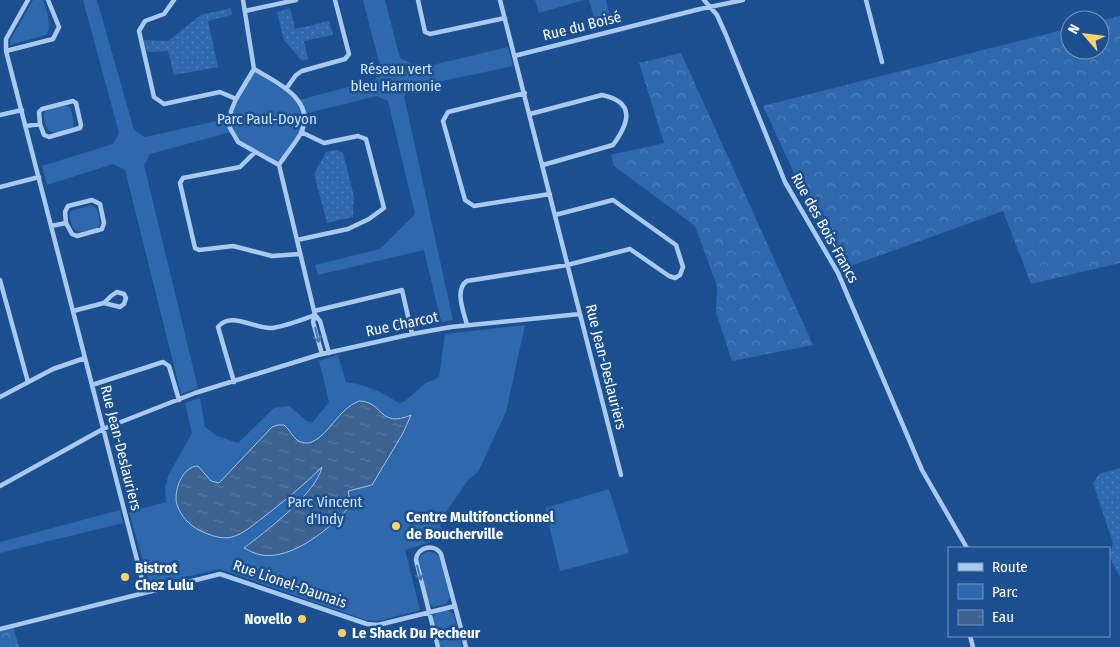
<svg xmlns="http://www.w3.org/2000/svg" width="1120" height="647" font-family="'Fira Sans Condensed',sans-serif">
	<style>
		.grass { fill: url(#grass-dots) }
		.forest { fill: url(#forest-crowns) }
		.park { fill: #2e69ad }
		.water { fill: url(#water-ripples); stroke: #9cc4f0 }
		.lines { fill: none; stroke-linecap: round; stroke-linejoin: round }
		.minor { stroke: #a9c9ee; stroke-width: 4.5 }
		.oneway { stroke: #4674ac }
		.poi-dot { fill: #ffd166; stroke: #1b4f8f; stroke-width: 2 }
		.labels { text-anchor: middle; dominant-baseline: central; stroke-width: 5; stroke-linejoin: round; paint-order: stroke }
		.street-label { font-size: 15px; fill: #fff; stroke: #1b4f8f }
		.park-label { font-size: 15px; fill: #cfe3fa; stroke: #1b4f8f }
		.poi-label { font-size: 15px; font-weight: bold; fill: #fff; stroke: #1b4f8f; text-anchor: start }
	</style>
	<defs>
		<pattern id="grass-dots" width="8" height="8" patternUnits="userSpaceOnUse" patternTransform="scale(1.25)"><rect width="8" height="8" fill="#2e69ad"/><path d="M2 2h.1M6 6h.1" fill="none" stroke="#4d80b9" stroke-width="1.8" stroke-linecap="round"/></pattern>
		<pattern id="forest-crowns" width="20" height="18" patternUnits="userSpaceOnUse" patternTransform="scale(1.25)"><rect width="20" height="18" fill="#2e69ad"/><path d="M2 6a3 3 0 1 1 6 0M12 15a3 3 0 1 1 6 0" fill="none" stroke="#4d80b9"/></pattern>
		<pattern id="water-ripples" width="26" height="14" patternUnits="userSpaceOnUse" patternTransform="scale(1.25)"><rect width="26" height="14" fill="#3c6290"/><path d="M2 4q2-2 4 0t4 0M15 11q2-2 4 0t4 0" fill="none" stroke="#597aa1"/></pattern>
	</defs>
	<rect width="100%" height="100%" fill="#1b4f8f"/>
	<path class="grass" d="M231,8L232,15L208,21L218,67L174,75L168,51L147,52L143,40L168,41L201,15Z
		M290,8L295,29L329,21L333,35L304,41L308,59L302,61L284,40L277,12Z
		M337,150L343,153L354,197L353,217L327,223L314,174L326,152Z
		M1120,468V577L1109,556L1113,543L1093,483L1099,474Z"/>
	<path class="forest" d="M1120,16V263L1031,284L1003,211L845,268L801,188L763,106L1070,28V50H1100V21Z
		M681,53L813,345L732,361L716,312L717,286L695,226L614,166L611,155L664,143L639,63Z
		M13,626L19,647H0V629Z"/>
	<path class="park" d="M33,0H43C46,10 53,25 46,35L10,45V40Z
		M83,0H97L134,130L145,137L230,118L232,111L254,69L299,100L375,80L381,70L363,0H385L400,58L420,68L508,47L513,66L409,88L404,96L453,320L441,322L424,250L318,275L315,265L380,249L415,214L388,101L377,96L304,114L301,132L279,165L238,142L231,132L150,154L144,165L198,388L181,394L125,170L113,164L47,185L42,166L113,144L119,133Z
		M535,0H584L539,13Z
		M589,0H606L611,21L596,25Z
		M65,105L70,108C72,115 76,122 72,128C61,131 49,138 45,123C44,118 43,116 45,111Z
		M91,205L96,208C98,214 102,222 98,228C87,230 74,237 71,223C69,218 69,216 71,211Z
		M525,325L506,412L478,472L468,480L440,521L443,538L405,550L420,610L378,621L366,620L220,569L150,585L129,512L166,502L165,486L169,474L192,433L185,403L200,398L205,427L217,436L238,443L274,408L289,406L307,421L313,422L329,402L319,361L338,355L346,382C367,385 380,391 399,403L405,401L426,383L439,377L445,334Z
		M609,489L629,553L560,571L545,508Z
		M120,510L123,523L0,553V542Z
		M426,552H433L439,556L450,597L446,604L433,607L428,602L418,563L420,556Z
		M447,610L451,612L454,615L462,647H440L433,618L436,613Z"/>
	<path class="water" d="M359,401C383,401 379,429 411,415L403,433L372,485L348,491L351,505C332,527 293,560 262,555C255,554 250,551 244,548C266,531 316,494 322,467C303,486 283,502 261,519C253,525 243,534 232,537C222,540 209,535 199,530C189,525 181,516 177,505C173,492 182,466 198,466L211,481L219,483L272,427L278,425H284C289,429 292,436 297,440C302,443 307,444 312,442C330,434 338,409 359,401Z"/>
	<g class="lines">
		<path class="minor" d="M28,0L6,39V51L145,591
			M174,0L164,14L145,21L139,31L154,97L164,104L220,92L236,99
			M243,0L254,69L236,99L231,111L230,128L238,142L279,165L315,315L320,321L329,353
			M418,0L425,32L430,34L505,18
			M500,0L621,475
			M704,0L717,15L726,35L785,182L838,273L922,470L967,548
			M866,0L882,62
			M245,11L296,0
			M6,51L53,39L59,27L48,0
			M514,56L700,9L743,0
			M254,69C276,82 317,100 301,133C295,144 286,154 279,165
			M286,89L296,75L302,71L345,59L349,54L335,0
			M525,93L448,112L443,121L465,200L474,206L550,194
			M530,114L602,95C635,102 630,122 613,145L543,165
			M0,115L22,110
			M26,126L40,124L44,135L49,137L80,128L81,125L76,103L73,101L42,109L39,112L40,124
			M255,152L240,167L183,178L180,183L195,248L199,250L233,246L272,256L300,254
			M0,187L39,177
			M51,226L66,223L65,212L68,206L92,200L100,204L104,223L102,229L77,236L72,234L66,223
			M297,240L348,229L369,219L384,208L366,139L358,136L324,143L301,132
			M0,280L28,382
			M73,311L104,303L120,307L124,304L126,298L124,294L117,292L111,296L104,303
			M314,311L402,290L412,334
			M315,315L313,322L322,354
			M467,325C464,313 454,289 467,281L567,265L630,249L669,276L675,278L680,275L683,267L676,245L613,200L555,215
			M234,382L218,327C230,311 253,328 270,328C280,328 304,319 315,315
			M92,385L163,362L169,366L179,400
			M0,397L53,369L85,358
			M0,486L103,429L195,393L318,355L412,334L451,327L580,314
			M0,629L220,574L367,624L378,625L455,606
			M970,636L973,647
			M438,647L416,560C417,547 434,543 441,554L466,647"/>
	</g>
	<defs><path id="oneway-shaft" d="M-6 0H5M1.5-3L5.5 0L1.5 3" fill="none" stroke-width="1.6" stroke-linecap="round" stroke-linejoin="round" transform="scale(1.25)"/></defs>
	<g class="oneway">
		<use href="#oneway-shaft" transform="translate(317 335) rotate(76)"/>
		<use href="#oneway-shaft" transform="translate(419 573) rotate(75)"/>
	</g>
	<g class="poi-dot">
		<circle cx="396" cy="526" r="5"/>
		<circle cx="125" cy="577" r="5"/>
		<circle cx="302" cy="619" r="5"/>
		<circle cx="342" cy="633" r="5"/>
	</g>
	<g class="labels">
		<g class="street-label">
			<text transform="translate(582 26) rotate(-14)">Rue du Boisé</text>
			<text transform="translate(825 228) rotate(61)">Rue des Bois-Francs</text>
			<text transform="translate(402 324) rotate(-12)">Rue Charcot</text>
			<text transform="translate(606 367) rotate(76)">Rue Jean-Deslauriers</text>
			<text transform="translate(121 448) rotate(76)">Rue Jean-Deslauriers</text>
			<text transform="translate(290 584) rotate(19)">Rue Lionel-Daunais</text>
		</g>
		<g class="park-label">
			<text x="396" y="69">Réseau vert<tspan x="396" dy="17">bleu Harmonie</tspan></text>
			<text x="267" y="119">Parc Paul-Doyon</text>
			<text x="325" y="502">Parc Vincent<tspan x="325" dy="17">d'Indy</tspan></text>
		</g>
		<g class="poi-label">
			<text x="406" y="517">Centre Multifonctionnel<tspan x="406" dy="17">de Boucherville</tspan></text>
			<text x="135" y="568">Bistrot<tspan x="135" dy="17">Chez Lulu</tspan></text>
			<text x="292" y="619" text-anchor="end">Novello</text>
			<text x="352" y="633">Le Shack Du Pecheur</text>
		</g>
	</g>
	<rect x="948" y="547" width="162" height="90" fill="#1b4f8f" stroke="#7695bc"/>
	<rect x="958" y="563" width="25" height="8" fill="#a9c9ee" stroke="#7695bc"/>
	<text x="992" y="572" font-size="15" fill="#ffffff">Route</text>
	<rect x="958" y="584" width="25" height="15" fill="#2e69ad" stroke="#7695bc"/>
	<text x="992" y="597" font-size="15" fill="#ffffff">Parc</text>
	<rect x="958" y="610" width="25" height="15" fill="url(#water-ripples)" stroke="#7695bc"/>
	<text x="992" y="622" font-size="15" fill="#ffffff">Eau</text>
	<g transform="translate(1085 35) rotate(298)"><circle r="24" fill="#1b4f8f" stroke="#7695bc"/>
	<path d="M0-4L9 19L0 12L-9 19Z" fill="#ffd166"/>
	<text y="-8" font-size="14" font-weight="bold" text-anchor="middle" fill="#ffffff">N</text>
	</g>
</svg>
